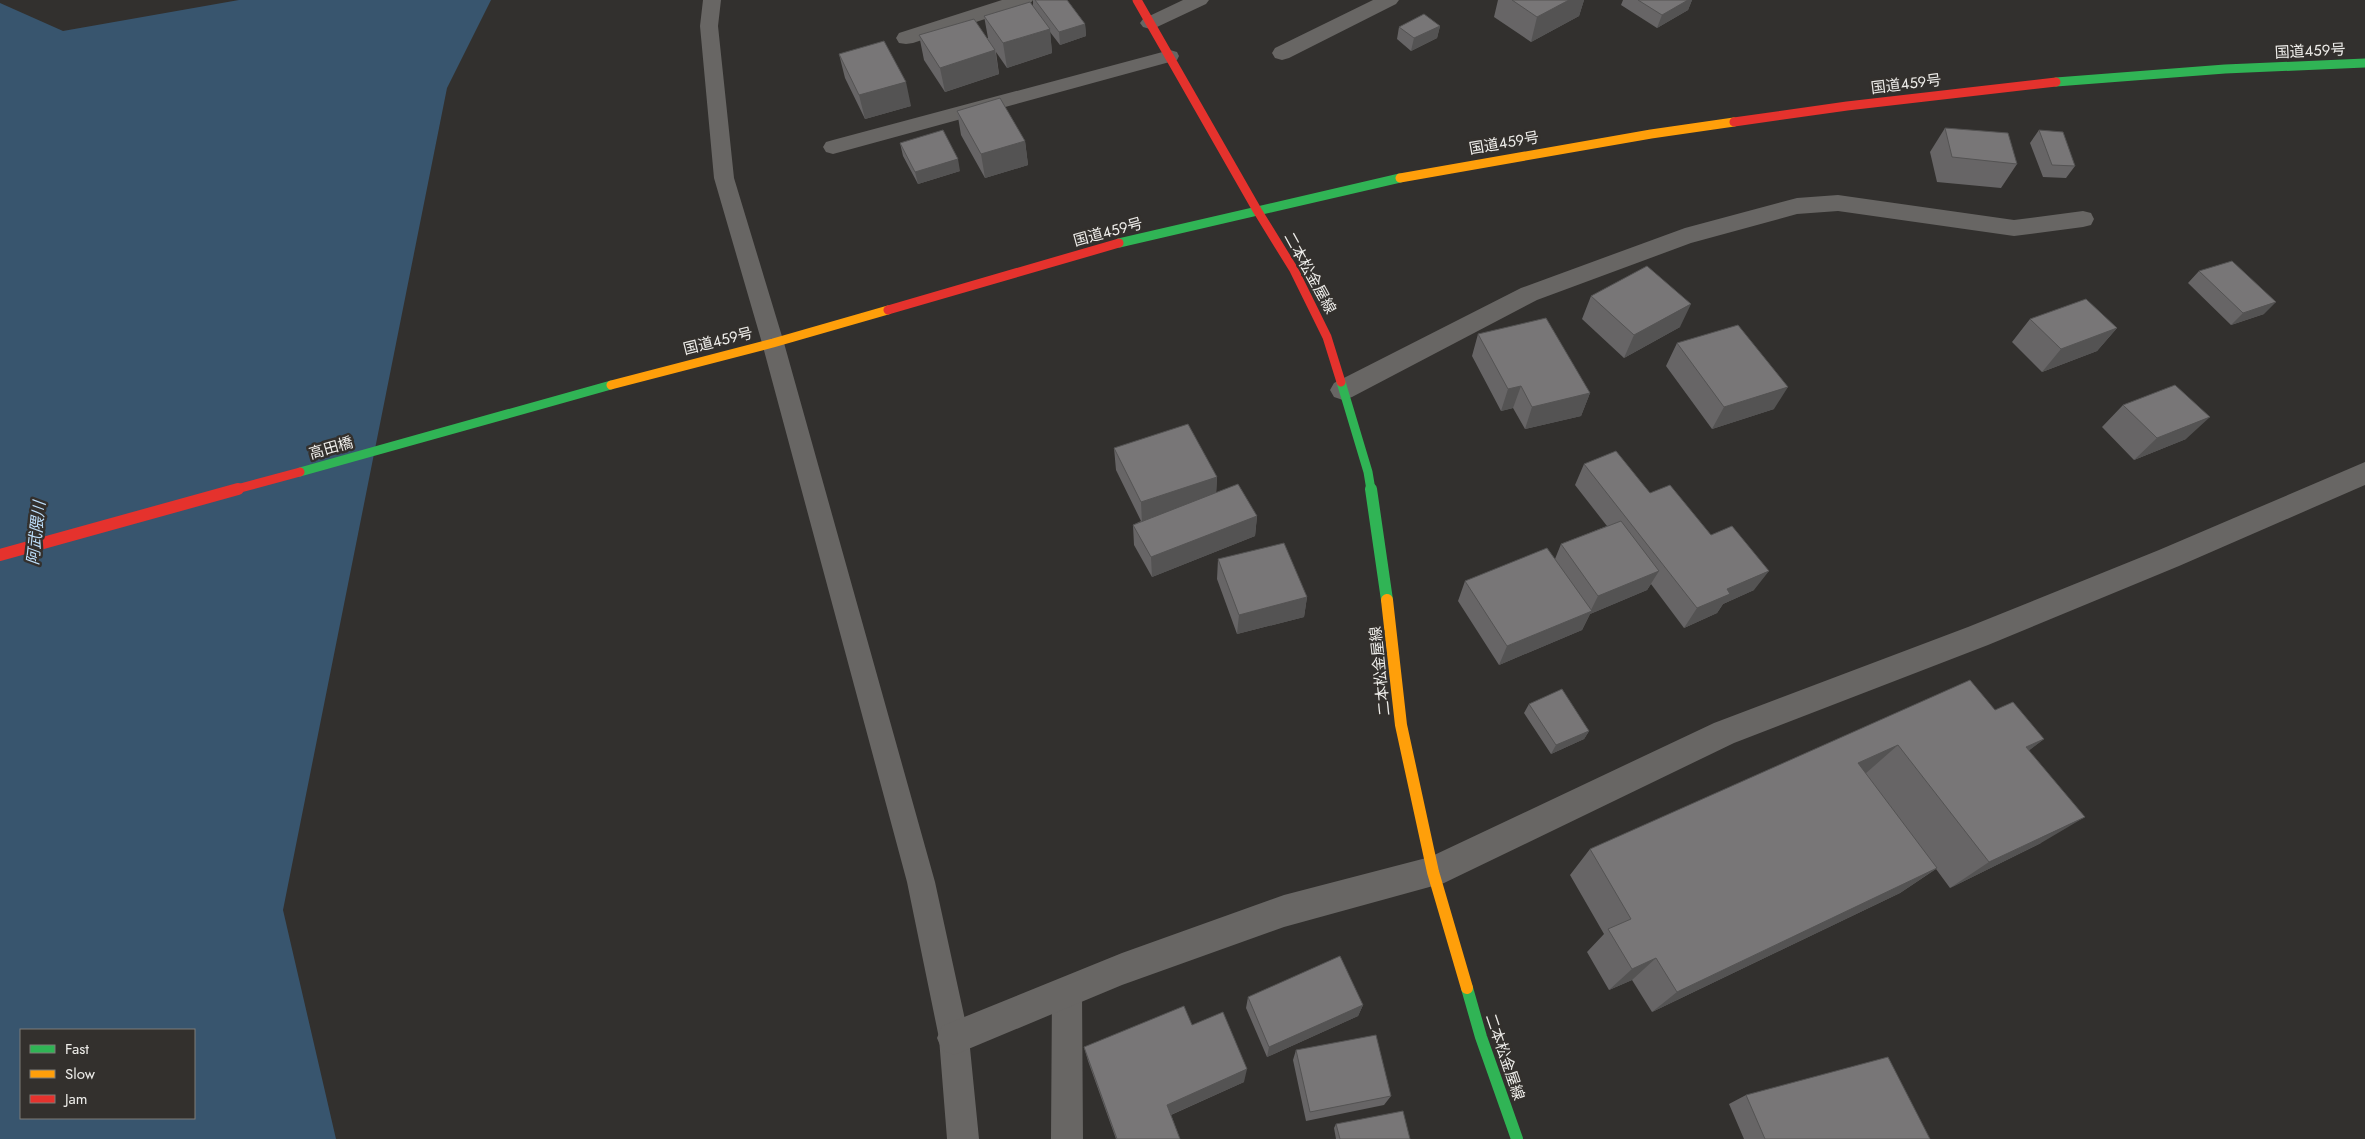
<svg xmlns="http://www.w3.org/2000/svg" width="2365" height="1139" font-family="Jost,'Noto Sans JP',sans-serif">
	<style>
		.water { fill: #38556e; fill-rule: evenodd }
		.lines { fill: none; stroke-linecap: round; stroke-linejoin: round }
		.lane { fill: #686664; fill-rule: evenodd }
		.street { fill: #686664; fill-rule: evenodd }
		.fast-far1 { stroke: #30b455; stroke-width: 9 }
		.fast { stroke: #30b455; stroke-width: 12 }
		.slow-far1 { stroke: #ff9f0a; stroke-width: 9 }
		.slow { stroke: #ff9f0a; stroke-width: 12 }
		.jam-far1 { stroke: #e5322d; stroke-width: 9 }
		.jam { stroke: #e5322d; stroke-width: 12 }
		.wall { fill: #676566 }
		.shaded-wall { fill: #545353 }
		.building { fill: #787677; stroke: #545353 }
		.labels { text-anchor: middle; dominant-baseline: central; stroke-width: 5; stroke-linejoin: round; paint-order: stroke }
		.street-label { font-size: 15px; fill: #eeedea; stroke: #33302d }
		.water-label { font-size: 16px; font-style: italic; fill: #bddefa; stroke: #33302d }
	</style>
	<rect width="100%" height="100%" fill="#32302e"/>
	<path class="water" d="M239,0H491L447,88L283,910L336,1139H0V3L63,31ZM21,1030H194V1118H21Z"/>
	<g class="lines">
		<path class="lane" d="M703,0H721L718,26L734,178L784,343L935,882L969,1038L979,1139H947L939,1038L907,882L762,343L714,178L700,26Z
			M1170,50L1177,52L1179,56L1177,60L833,154L826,152L823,147L826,142L833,140Z
			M1067,977L1078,981L1082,992L1083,1139H1051L1052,992L1056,981Z"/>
		<path class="street" d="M1002,0H1033L1030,4L913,43L906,44L899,43L896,38L899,33Z
			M1183,0H1209L1206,4L1157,27L1150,29L1143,27L1140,23L1143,19Z
			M1373,0H1399L1396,4L1289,58L1282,60L1275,58L1272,53L1275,48Z
			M1838,195L2014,220L2083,211L2091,213L2094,219L2091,225L2083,227L2014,236L1838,211L1797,214L1691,243L1537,300L1352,397L1343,400L1334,397L1330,390L1334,383L1521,288L1685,228L1797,198Z
			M2365,462V485L2179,566L1988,645L1734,743L1444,883L1284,927L1122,985L954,1055L942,1050L937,1038L942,1026L1122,953L1284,895L1430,857L1714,723L1968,627L2159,550Z"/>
		<path class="fast-far1" d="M2056,82L2225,69L2365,63
			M1119,243L1400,178
			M1341,382L1368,472L1371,490
			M300,472L611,385"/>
		<path class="fast" d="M1371,489L1387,600
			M1467,988L1481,1037L1517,1139"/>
		<path class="slow-far1" d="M1400,178L1651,134L1734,122
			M611,385L773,343L888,310"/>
		<path class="slow" d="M1387,600L1401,725L1433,872L1467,988"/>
		<path class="jam-far1" d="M1137,0L1257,210
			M1734,122L1847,106L2056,82
			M1257,210L1294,270L1327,337L1341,382
			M888,310L1119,243
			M233,490L300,472"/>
		<path class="jam" d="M0,555L238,489"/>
	</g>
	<path class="wall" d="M1033,0H1067L1085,24L1086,36L1060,45L1050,32L1052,53L1007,68L996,52L999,74L945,92L924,60L919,35L988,38L984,16L1033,6Z
		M1498,0H1584L1579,16L1531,42L1494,17Z
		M1623,0H1692L1688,10L1657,28L1621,5Z
		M1440,26L1437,38L1411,51L1397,39L1399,27Z
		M839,54L911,106L865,119L845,78Z
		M957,111L1025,141L1028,165L985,178L961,135Z
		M1945,128L2017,164L2001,188L1937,182L1930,152Z
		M2039,130L2075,166L2066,178L2043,177L2030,143Z
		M900,143L960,171L918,184L903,156Z
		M2199,271L2264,314L2231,325L2188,283Z
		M1591,296L1680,327L1624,358L1582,319Z
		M2030,319L2117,328L2097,351L2042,372L2012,342Z
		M1478,334L1590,393L1581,416L1525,429L1513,408L1501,411L1472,356Z
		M1677,343L1774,409L1712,429L1666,366Z
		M2123,405L2186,439L2134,460L2102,427Z
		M1114,448L1217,477L1216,493L1257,516L1255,536L1152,577L1134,545L1133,525L1141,521L1116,470Z
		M1584,464L1650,493L1754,590L1723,604L1717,613L1684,628L1651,584L1647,590L1590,614L1582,630L1499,665L1458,601L1465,581L1555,559L1561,544L1607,526L1575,485Z
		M1218,559L1307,597L1304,617L1237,634L1217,579Z
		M1529,704L1589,731L1584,739L1551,754L1524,713Z
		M1995,710L2044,739L2029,750L2041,843L1950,888L1936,869L1900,893L1652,1012L1632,980L1609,990L1587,952L1604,934L1570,875L1590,849Z
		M1248,997L1363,1005L1358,1016L1267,1057L1246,1008Z
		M1192,1025L1244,1082L1171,1115L1180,1139H1116L1088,1061L1084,1047Z
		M1296,1050L1391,1096L1384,1105L1306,1121L1293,1060Z
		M1746,1095L1930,1139H1744L1729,1104Z
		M1336,1124L1410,1139H1336L1334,1128Z"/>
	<path class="shaded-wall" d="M1569,0H1584L1579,16L1531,42L1537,17Z
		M1688,0H1692L1688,10L1657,28L1662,15Z
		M1085,24L1086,36L1060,45L1059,32Z
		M1440,26L1437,38L1411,51L1414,38Z
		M1050,29L1052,53L1007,68L1003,43Z
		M995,50L999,74L945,92L940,68Z
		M906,82L911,106L865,119L859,95Z
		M1025,141L1028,165L985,178L981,154Z
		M958,159L960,171L918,184L915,172Z
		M2276,302L2264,314L2231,325L2243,313Z
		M1691,304L1680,327L1624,358L1634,335Z
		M2117,328L2097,351L2042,372L2061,349Z
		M1521,386L1513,408L1501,411L1508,389Z
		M1788,387L1774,409L1712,429L1724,407Z
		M1590,393L1581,416L1525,429L1532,407Z
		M2210,417L2186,439L2134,460L2157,438Z
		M1217,477L1216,498L1142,523L1141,502Z
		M1257,516L1255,536L1152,577L1151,557Z
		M1659,571L1647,590L1590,614L1582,630L1499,665L1507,646L1590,612L1598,596Z
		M1769,571L1754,590L1723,604L1717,613L1684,628L1697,608L1727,589Z
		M1307,597L1304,617L1237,634L1239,615Z
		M1589,731L1584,739L1551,754L1556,745Z
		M2044,739L2005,769L2026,747Z
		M1898,745L1865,774L1858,763Z
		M2085,817L2041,843L1950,888L1989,862Z
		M1937,868L1900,893L1652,1012L1677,992Z
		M1656,958L1632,980L1609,990L1632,969Z
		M1363,1005L1358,1016L1267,1057L1269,1047Z
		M1247,1069L1244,1082L1168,1116L1167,1105Z"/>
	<path class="building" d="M1035,0H1067L1085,24L1059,32Z
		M1512,0H1569L1537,17Z
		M1638,0H1688L1662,15Z
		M1030,2L1050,29L1003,43L984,16Z
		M1424,14L1440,26L1414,38L1399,27Z
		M974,19L995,50L940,68L919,35Z
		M884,41L906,82L859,95L839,54Z
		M1000,98L1025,141L981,154L957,111Z
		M1945,128L2008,133L2017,164L1952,157Z
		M943,130L958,159L915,172L900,143Z
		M2039,130L2063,132L2075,166L2052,165Z
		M2232,261L2276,302L2243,313L2199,271Z
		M1647,266L1691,304L1634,335L1591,296Z
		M2086,299L2117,328L2061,349L2030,319Z
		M1546,318L1590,393L1532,407L1521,386L1508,389L1478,334Z
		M1738,325L1788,387L1724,407L1677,343Z
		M2175,385L2210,417L2157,438L2123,405Z
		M1188,424L1217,477L1141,502L1114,448Z
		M1616,451L1650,493L1670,485L1711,535L1732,526L1769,571L1727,589L1730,594L1697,608L1584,464Z
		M1238,484L1257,516L1151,557L1133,525Z
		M1621,521L1659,571L1598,596L1561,544Z
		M1284,543L1307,597L1239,615L1218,559Z
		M1547,548L1592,611L1507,646L1465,581Z
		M1970,680L1995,710L2013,702L2044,739L2026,747L2085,817L1989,862L1898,745L1858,763L1937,868L1677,992L1656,958L1632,969L1608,929L1631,919L1590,849Z
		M1562,689L1589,731L1556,745L1529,704Z
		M1340,956L1363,1005L1269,1047L1248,997Z
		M1184,1006L1192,1025L1223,1012L1247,1069L1167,1105L1180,1139H1117L1084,1047Z
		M1376,1035L1391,1096L1310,1112L1296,1050Z
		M1888,1057L1930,1139H1765L1746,1095Z
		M1403,1111L1410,1139H1340L1336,1124Z"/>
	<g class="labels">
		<g class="street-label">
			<text transform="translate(2310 51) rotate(-3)">国道459号</text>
			<text transform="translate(1906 84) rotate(-7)">国道459号</text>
			<text transform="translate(1504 143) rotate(-10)">国道459号</text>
			<text transform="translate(1108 232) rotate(-15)">国道459号</text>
			<text transform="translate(1310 273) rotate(61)">二本松金屋線</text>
			<text transform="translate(718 341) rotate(-14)">国道459号</text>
			<text transform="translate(331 448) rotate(-16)">高田橋</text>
			<text transform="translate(1380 671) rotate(-96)">二本松金屋線</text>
			<text transform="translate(1505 1057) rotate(71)">二本松金屋線</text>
		</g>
		<g class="water-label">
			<text transform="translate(36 533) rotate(-84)">阿武隈川</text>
		</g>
	</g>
	<rect x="20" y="1029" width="175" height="90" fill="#33302d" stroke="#7e7c79"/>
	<rect x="30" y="1045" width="25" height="8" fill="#30b455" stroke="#7e7c79"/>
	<text x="65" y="1054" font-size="15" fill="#eeedea">Fast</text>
	<rect x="30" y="1070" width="25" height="8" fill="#ff9f0a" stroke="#7e7c79"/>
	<text x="65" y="1079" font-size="15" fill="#eeedea">Slow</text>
	<rect x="30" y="1095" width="25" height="8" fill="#e5322d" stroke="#7e7c79"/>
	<text x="65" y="1104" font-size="15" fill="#eeedea">Jam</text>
</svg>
